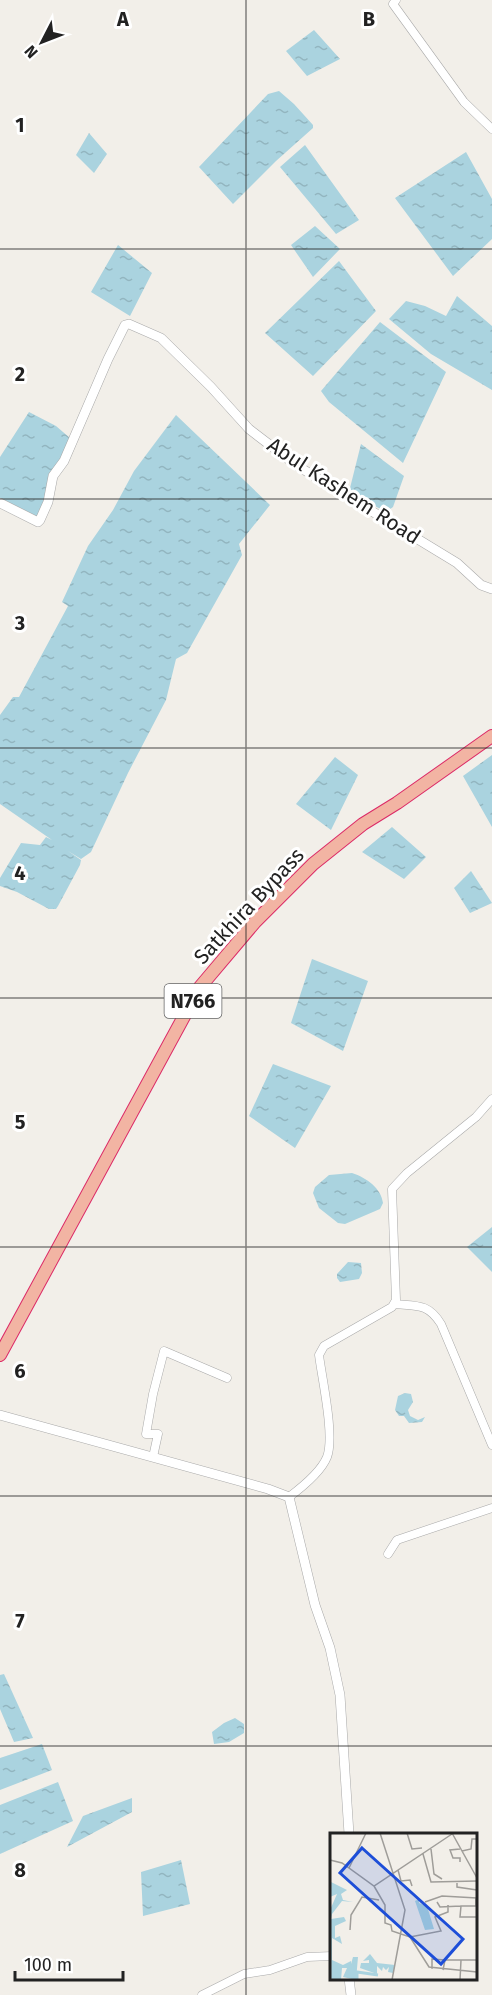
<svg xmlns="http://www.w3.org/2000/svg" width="492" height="1995" font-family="'Fira Sans',sans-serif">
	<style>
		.water { fill: url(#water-ripples) }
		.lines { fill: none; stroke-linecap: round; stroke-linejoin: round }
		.minor-casing { stroke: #a9a9a9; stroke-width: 9 }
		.tertiary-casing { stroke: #a9a9a9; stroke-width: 10 }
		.trunk-casing { stroke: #dc2a67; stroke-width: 14 }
		.minor { stroke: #fff; stroke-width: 8 }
		.tertiary { stroke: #fff; stroke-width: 9 }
		.trunk { stroke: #f2b4a3; stroke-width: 12 }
		.grid { fill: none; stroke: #222; stroke-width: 1.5; stroke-opacity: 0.55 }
		.labels { text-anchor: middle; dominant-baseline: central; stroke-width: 6; stroke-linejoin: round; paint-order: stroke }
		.shield { fill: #fff; stroke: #646464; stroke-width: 1.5 }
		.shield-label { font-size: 20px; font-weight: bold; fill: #222 }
		.street-label { font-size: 21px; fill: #222; stroke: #fff }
		.inset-river { fill: none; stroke: #aad3df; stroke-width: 3 }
		.inset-road { fill: none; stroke: #9f9d99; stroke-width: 1.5 }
		.view { fill: #1d4ed8; fill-opacity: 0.15; stroke: #1d4ed8; stroke-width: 3 }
		.inset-edge { fill: none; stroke: #222; stroke-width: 3 }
		.grid-label { font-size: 20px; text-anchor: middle; font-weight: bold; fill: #222; stroke: #fff; stroke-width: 6; stroke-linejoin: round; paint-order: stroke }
	</style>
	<defs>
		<pattern id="water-ripples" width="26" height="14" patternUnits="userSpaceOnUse" patternTransform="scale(1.5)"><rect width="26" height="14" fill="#aad3df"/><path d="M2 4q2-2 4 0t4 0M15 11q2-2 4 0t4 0" fill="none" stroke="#92b5bf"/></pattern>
	</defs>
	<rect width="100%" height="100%" fill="#f2efe9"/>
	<path class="water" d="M314,30L340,59L307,76L286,51Z
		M279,91L294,104L313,125V128L276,161L233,204L199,167L268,94Z
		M89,133L107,154L94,173L76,155Z
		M305,145L359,220L336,234L280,167Z
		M466,152L492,199V239L453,276L395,198Z
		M315,226L340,249L313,277L291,245Z
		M118,245L152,273L130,316L91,292Z
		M339,261L376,311L313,376L265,333Z
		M457,296L492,326V390L431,354L389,319L406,301L425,306L446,316Z
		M380,322L446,372L403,463L329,402L321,391Z
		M29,412L56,426L70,438L37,517L0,498V457Z
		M176,415L270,505L239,544L242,555L187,653L176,659L166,700L128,773L91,852L81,859L68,851L81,860L80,865L58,906L56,909H49L17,892L0,886V878L21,843L40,845L46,837L52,840L0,804V715L13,697H19L68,606L62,602L88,546L113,510L134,471Z
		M361,444L404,476L393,507L386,512L349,492Z
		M492,755V827L463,776Z
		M335,757L358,775L331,830L296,804Z
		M392,827L426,857L404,879L362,852Z
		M471,871L492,903L470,913L454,888Z
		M312,959L368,981L343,1051L291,1023Z
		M273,1064L331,1086L295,1148L249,1116Z
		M352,1173C367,1178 381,1188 383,1203L380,1209L345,1224L338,1223L319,1208L313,1193L315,1187L329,1175Z
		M492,1227V1272L467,1247Z
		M348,1262L361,1263L362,1273L359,1279L340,1282L337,1278V1274Z
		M405,1393L411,1394L413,1402L408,1410L410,1416L418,1420L425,1417L422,1422L409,1423L404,1416H399L395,1410L398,1396Z
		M4,1674L33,1738L14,1742L0,1709V1675Z
		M235,1718L244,1724V1733L229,1742L214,1744L212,1732L224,1723Z
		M42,1744L52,1770L0,1790V1758Z
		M58,1782L73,1821L0,1854V1805Z
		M132,1798V1812L67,1847L83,1816Z
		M181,1860L190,1904L143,1916L141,1872Z"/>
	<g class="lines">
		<g class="minor-casing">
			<path id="minor" d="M396,0L393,4L464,102L492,129
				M394,1304C417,1306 428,1303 441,1324L492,1445
				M153,1457L158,1434H146L153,1394L164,1351L227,1378
				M289,1497C301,1488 321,1472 327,1457C335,1436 322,1379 319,1355L324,1346L392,1307L396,1300L392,1189L407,1173L476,1117L492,1099
				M388,1554L397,1540L492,1508
				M202,1995L244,1974L270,1970L307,1957L332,1956"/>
		</g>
		<g class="tertiary-casing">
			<path id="tertiary" d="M0,503L38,522L40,520L48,502L53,476L64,461L108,359L125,325L129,324L161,338L211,387L249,429L296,465L457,563L481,585L492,589
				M0,1415L268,1489L289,1497L315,1605L330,1648L340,1695L349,1834
				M349,1978L351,1995"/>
		</g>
		<g class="trunk-casing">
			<path id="trunk" d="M0,1355L200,987L255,922L313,864L363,824L397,803L492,736"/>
		</g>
		<use href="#minor" class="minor"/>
		<use href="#tertiary" class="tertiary"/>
		<use href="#trunk" class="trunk"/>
	</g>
	<path class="grid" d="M246,0V1995M0,249H492M0,499H492M0,748H492M0,998H492M0,1247H492M0,1496H492M0,1746H492"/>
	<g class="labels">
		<rect class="shield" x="164.5" y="984" width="57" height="34" rx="4.5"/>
		<g class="shield-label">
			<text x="193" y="1001">N766</text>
		</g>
		<g class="street-label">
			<text transform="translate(344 491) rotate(33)">Abul Kashem Road</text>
			<text transform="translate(249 906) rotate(-47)">Satkhira Bypass</text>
		</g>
	</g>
	<g transform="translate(330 1833)">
		<rect width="147" height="147" fill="#f2efe9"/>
		<path d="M1,49L17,57L11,61L13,67L23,69L12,68L2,81L1,86L14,84L16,88L5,93V105L10,103L12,111L2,105V127L13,132L21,128V131L23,124H28L26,147L13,144L17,135H12L11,147H2L0,142V77L7,61L0,64ZM89,66V70L97,73L104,96L95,97L85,68ZM40,121L47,130L65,132L63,140L58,139L59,134L56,137L53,134L52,138L47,133V141L30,135L31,130H39V127L33,128Z" fill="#aad3df"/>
		<path class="inset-river" d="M27,147V139L48,142"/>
		<path class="inset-road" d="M50,0L75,77L62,147M77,0L82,16L92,15M122,0L147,45M101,16L104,41L112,46M132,18L141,16L142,6H147M93,21L101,49L147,48M0,27L12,30L44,53L122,1M130,29V25H123L120,17L130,16M19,35L36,0M68,37L71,48L80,47L82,53M127,50V54L147,57M44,53L55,72V90L61,92L62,98L80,104M146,65V73H131L130,84H146M95,69L112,63L147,65M107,69L110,74L131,73M20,97L21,82L32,64L49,67M80,104L99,134L147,139M80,104L111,98L105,84L118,79V72M102,136V126L115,127M113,137L115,127H147M130,147L131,127"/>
		<path class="view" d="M32,15L133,106L111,131L10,40Z"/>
		<rect width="147" height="147" class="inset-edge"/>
	</g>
	<g class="grid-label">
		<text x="123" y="26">A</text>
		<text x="369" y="26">B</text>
		<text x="20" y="132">1</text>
		<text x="20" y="381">2</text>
		<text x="20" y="630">3</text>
		<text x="20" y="880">4</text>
		<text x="20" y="1129">5</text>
		<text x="20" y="1378">6</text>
		<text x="20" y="1628">7</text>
		<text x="20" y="1877">8</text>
	</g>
	<g transform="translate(42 42) rotate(228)" stroke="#ffffff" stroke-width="4.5" paint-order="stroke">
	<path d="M0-4.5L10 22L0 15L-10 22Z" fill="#222222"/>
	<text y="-9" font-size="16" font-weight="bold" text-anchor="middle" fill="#222222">N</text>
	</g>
	<path d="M15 1971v9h108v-9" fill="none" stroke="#222222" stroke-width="3"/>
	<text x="24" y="1971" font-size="18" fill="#222222" stroke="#ffffff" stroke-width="4.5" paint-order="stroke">100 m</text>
</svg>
